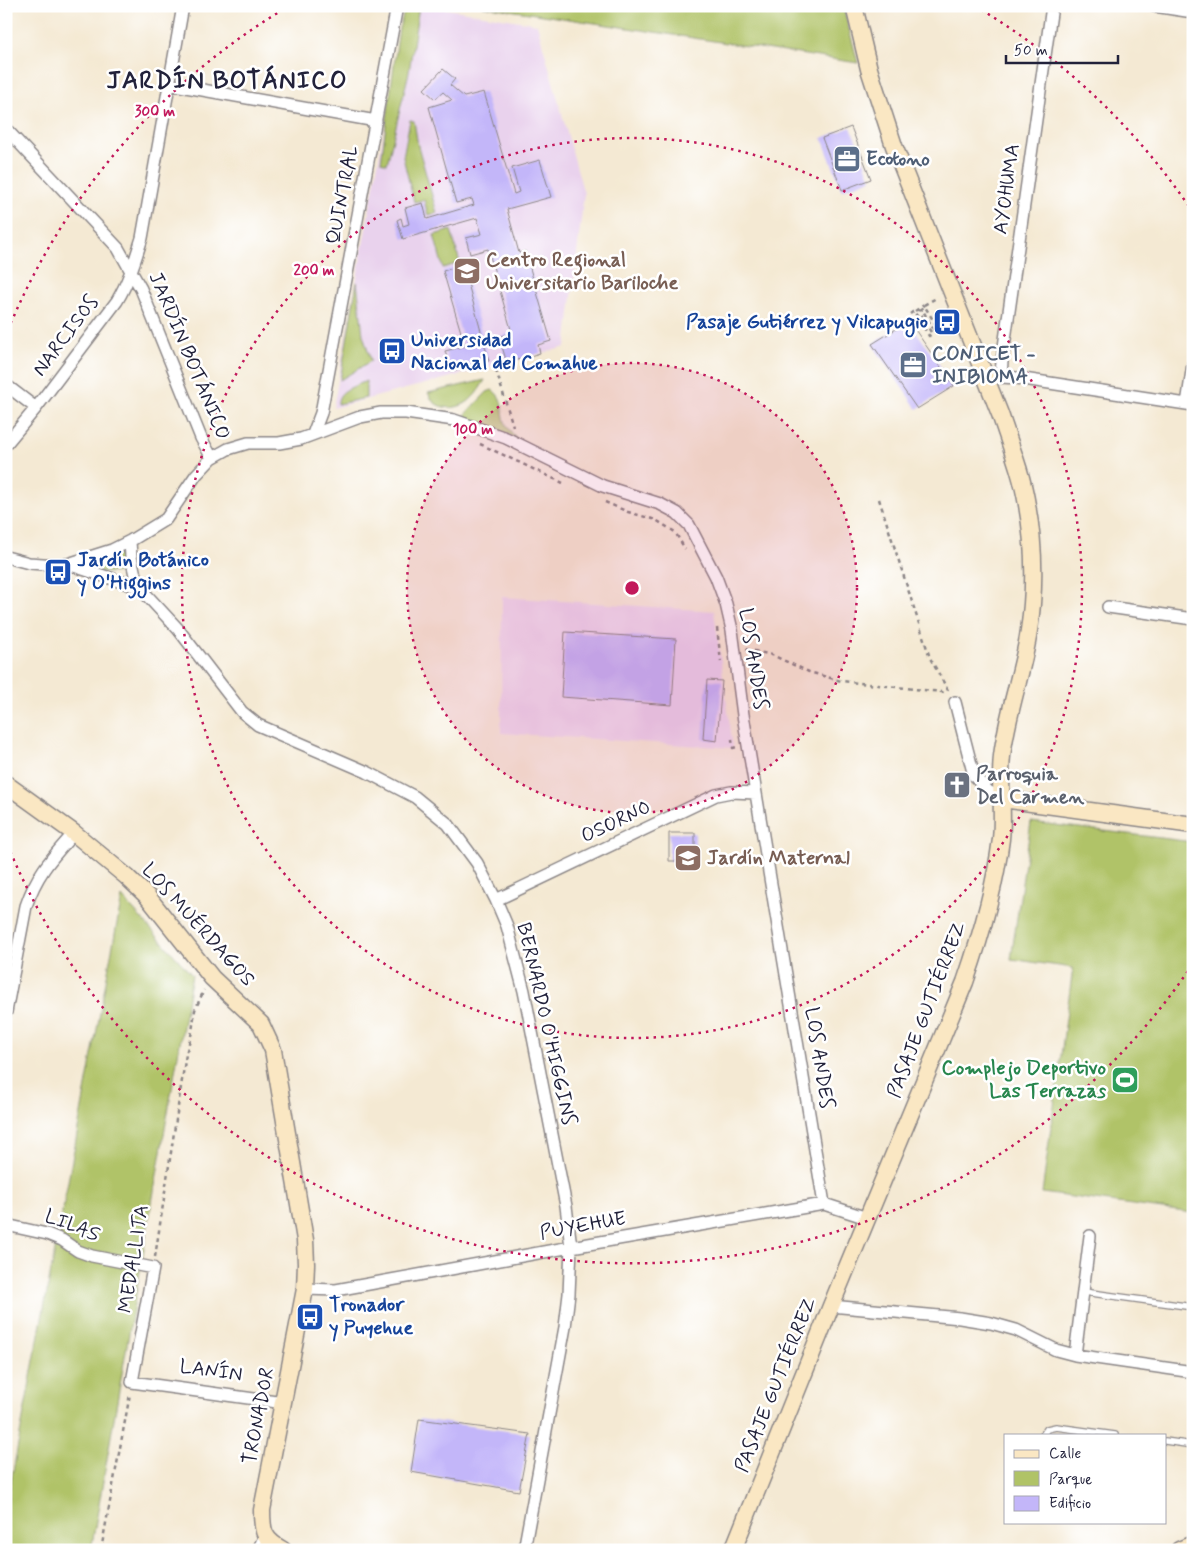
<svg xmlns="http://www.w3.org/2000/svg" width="1199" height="1556" font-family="Mynerve,sans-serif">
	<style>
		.built { fill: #e9d2ed }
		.green { fill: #b0c367; stroke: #697251 }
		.building { fill: #c3b6f9 }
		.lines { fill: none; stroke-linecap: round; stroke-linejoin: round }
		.lane-casing { stroke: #8b8687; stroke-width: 8 }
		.street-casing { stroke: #8b8687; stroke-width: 14 }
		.secondary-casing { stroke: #8b8687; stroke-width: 19 }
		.path { stroke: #8b8687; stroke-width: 2.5; stroke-dasharray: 4 4; stroke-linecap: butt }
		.lane { stroke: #fff; stroke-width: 5.5 }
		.street { stroke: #fff; stroke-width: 11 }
		.secondary { stroke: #fae7c3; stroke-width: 16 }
		.ring { fill: none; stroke: #c2185b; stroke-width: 2.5; stroke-dasharray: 2.5 5 }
		.labels { text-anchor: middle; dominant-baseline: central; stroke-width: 5; stroke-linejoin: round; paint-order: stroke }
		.service-label { font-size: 20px; font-weight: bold; fill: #4e5e75; stroke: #fff; text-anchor: start }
		.street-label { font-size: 20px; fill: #22223b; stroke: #fff }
		.education-label { font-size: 20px; font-weight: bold; fill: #785e54; stroke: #fff; text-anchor: start }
		.transit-label { font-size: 20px; font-weight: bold; fill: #164399; stroke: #fff; text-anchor: start }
		.worship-label { font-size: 20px; font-weight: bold; fill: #5b616d; stroke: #fff; text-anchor: start }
		.leisure-label { font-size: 20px; font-weight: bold; fill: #27864d; stroke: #fff; text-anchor: end }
		.district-label { font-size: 25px; font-weight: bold; letter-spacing: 1px; fill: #22223b; stroke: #fff }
		.centre { fill: #c2185b; stroke: #fff; stroke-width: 2.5 }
		.ring-label { font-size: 15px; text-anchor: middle; font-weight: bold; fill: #c2185b; stroke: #fff; stroke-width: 5; stroke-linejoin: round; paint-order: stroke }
	</style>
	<rect width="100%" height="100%" fill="#fff"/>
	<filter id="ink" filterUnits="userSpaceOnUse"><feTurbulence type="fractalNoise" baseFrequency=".02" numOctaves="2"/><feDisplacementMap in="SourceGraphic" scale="10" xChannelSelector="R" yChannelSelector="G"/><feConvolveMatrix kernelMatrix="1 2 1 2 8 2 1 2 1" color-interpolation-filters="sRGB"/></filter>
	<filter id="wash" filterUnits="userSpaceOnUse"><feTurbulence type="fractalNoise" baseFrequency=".0096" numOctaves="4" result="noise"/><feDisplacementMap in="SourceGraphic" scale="20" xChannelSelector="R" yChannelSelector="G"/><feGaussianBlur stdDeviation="1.12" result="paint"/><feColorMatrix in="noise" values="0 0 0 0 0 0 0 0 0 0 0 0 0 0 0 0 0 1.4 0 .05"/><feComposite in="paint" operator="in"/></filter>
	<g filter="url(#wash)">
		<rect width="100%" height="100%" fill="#f4e9d3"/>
		<path class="built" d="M407,6H430L537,24L584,194L566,347L333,408Z
			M502,597L714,611L733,748L501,733Z"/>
		<path class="green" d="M406,6H419L409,72L387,164L381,162L399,28Z
			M483,6H843L858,63Z
			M410,120L414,121L418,146L437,213L428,215L424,200L414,202L403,157Z
			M451,230L460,263L443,268L434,235Z
			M357,282L363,335L371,361L340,380Z
			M485,380C481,386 477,394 471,399C462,408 445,411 435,403C432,401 430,396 428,393Z
			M366,381V398L338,404C337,390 354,387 366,381Z
			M492,390C505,398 501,412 506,424C508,429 513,434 516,438L469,419L465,415L487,392Z
			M116,554L126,559L128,570C118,573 101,575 93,568L92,564L96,558Z
			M1031,822L1193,842V1213L1042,1193L1073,968L1011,959Z
			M122,897L192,975L91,1550H6V1508Z"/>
		<g id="blocks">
			<path class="building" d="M443,69L455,79L450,85L464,97L484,92L514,194L519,192L512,168L540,160L551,197L507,209L519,253L525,251L551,341L538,345L540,353L507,363L499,337L512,333L488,249L470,254L466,238L482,234L477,218L403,239L397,220L401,218L403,226L409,224L405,208L423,203L427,219L474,205L472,199L456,203L429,107L452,100L443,92L435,99L424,89Z
				M851,127L871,179L842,190L822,138Z
				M463,265L489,361L451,371L445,351L465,346L443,271Z
				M909,321L954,386L917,409L872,344Z
				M565,632L676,639L672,705L561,697Z
				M707,680L722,681L717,741L703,739Z
				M669,833H695V861H669Z
				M419,1419L530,1434L519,1491L411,1472Z"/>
		</g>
	</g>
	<g filter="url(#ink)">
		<use href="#blocks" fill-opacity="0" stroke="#8b8687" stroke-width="1"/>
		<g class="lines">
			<g class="lane-casing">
				<path id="lane" d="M1084,1292L1193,1307
					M1043,1435L1047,1429L1056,1427L1115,1435
					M1165,1441L1193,1445"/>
			</g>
			<g class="street-casing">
				<path id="street" d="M1154,6L1193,12
					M169,84L376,121
					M6,129L118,248L141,289L201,438L212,458
					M1001,377L1002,361L1052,6
					M996,378L1001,377L1017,378L1193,405
					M6,385L36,408
					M1187,404L1193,364
					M313,434L321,413L397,6
					M6,444L36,408L117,301C129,281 135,260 142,238L183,6
					M130,541L131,557L135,575L140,588L178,629L242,712L258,725L367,772L415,797L448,824L477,863L496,900L507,926L524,991L566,1206L571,1247L569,1294L565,1327L524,1550
					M6,557L29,563L57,565L68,564L112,550L130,541L166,519L196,475L212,458L228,449L248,443H279L301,439L360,417L381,413H406L454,420L506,438L603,486L660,504L677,513L689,525L716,577L726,604L732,630L743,715L824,1204
					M68,564L140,588
					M1108,607L1193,619
					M955,702L974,776L988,791L1002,799
					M496,900L716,795L731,792L756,793
					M6,1012L26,906C37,873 52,858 74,833
					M6,1225L47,1234L62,1240L78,1251L92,1256L153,1268L132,1382L284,1403
					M305,1289L336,1290L571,1247L824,1204L867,1218
					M831,1306L960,1318L991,1323L1016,1330L1056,1350L1075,1355L1193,1372
					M1075,1355L1090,1236
					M258,1550L265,1536"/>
			</g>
			<g class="secondary-casing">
				<path id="secondary" d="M6,784L74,833L127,877L147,896L212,978L261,1024L273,1050L305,1240L306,1264L305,1289L262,1510C262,1531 263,1539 283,1550
					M1002,799L1193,825
					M733,1550L831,1306L965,982C981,936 995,888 1001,839C1004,811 999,783 1002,756C1007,715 1021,677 1028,637C1035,594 1035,548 1027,505C1022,474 1010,444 1000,414L894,146L869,69L854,6
					M1179,1550L1193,1544"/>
			</g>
			<path class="path" d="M915,311L924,305
				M910,314L914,311L929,336L932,334L919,311L922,309L935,332L939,330L924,305L938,297
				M496,370L513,426
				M480,444L563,483
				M879,499L930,658L949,692
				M605,502L628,512L656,520L675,532L685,549
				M717,628L721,662
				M746,649L772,655L809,672L841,681L942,692L946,695
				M732,739L733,748L737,747
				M155,1257L186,1054L192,1032L195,1010L204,990
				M101,1550L130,1394"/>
			<use href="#lane" class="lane"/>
			<use href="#street" class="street"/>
			<use href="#secondary" class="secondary"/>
		</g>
	</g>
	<circle cx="632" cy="588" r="225" fill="#c2185b" fill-opacity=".12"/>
	<g class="ring">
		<circle cx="632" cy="588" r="225"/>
		<circle cx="632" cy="588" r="450"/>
		<path d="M1192 965A675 675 0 0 1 8 846M8 330A675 675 0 0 1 289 6M975 6A675 675 0 0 1 1192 211"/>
	</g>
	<defs>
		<g id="office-square" transform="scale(1.4375)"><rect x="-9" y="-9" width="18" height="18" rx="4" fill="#5c6f8a" stroke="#fff"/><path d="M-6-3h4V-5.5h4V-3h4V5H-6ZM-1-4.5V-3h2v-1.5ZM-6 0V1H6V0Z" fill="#fff"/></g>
		<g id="university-square" transform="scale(1.4375)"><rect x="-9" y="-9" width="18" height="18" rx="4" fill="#8d6e63" stroke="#fff"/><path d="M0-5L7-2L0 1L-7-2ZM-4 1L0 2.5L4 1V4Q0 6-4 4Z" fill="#fff"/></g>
		<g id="bus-square" transform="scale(1.4375)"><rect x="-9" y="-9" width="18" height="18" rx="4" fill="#1a4fb4" stroke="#fff"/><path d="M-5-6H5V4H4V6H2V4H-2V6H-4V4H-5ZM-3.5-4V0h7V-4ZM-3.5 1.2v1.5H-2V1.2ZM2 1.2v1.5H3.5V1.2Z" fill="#fff"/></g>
		<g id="church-square" transform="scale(1.4375)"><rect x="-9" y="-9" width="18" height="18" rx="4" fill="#6b7280" stroke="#fff"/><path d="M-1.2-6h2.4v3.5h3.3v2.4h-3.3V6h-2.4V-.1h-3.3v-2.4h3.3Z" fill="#fff"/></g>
		<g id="school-square" transform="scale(1.4375)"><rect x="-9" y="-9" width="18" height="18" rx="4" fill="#8d6e63" stroke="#fff"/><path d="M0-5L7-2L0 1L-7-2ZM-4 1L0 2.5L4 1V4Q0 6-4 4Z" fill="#fff"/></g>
		<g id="stadium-square" transform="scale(1.4375)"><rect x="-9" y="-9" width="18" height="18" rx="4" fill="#2e9e5b" stroke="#fff"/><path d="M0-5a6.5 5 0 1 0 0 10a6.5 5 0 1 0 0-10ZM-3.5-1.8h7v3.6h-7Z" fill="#fff"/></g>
	</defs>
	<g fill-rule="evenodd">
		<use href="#office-square" x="847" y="159"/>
		<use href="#university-square" x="467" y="271"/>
		<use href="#bus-square" x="947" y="322"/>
		<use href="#bus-square" x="392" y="351"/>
		<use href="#office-square" x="913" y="365"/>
		<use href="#bus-square" x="58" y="572"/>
		<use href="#church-square" x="957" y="785"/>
		<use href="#school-square" x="688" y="858"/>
		<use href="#stadium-square" x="1125" y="1080"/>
		<use href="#bus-square" x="310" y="1317"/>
	</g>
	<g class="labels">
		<g class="service-label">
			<text x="866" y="159">Ecotono</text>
			<text x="932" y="354">CONICET -<tspan x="932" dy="23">INIBIOMA</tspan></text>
		</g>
		<g class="street-label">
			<text transform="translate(1007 189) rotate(-82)">AYOHUMA</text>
			<text transform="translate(343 195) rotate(-79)">QUINTRAL</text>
			<text transform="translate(66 336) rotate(-53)">NARCISOS</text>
			<text transform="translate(189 356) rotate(67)">JARDÍN BOTÁNICO</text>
			<text transform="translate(753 659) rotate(81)">LOS ANDES</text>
			<text transform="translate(616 822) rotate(-25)">OSORNO</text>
			<text transform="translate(198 925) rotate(48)">LOS MUÉRDAGOS</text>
			<text transform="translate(927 1010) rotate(-69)">PASAJE GUTIÉRREZ</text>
			<text transform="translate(546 1024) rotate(77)">BERNARDO O'HIGGINS</text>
			<text transform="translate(819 1058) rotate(81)">LOS ANDES</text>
			<text transform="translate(72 1226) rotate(22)">LILAS</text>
			<text transform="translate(583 1226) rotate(-10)">PUYEHUE</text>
			<text transform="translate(134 1259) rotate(-81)">MEDALLITA</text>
			<text transform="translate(211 1371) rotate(8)">LANÍN</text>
			<text transform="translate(776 1385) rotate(-68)">PASAJE GUTIÉRREZ</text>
			<text transform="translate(259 1416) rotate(-79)">TRONADOR</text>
		</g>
		<g class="education-label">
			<text x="486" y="260">Centro Regional<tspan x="486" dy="23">Universitario Bariloche</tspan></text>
			<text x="707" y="858">Jardín Maternal</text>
		</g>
		<g class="transit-label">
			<text x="928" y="322" text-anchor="end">Pasaje Gutiérrez y Vilcapugio</text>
			<text x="411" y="340">Universidad<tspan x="411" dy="23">Nacional del Comahue</tspan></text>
			<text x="77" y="560">Jardín Botánico<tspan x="77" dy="23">y O'Higgins</tspan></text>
			<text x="329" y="1305">Tronador<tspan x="329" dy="23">y Puyehue</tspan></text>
		</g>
		<g class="worship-label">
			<text x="976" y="774">Parroquia<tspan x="976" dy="23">Del Carmen</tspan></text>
		</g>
		<g class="leisure-label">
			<text x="1106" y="1068">Complejo Deportivo<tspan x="1106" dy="23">Las Terrazas</tspan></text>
		</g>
		<g class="district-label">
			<text x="227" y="81">JARDÍN BOTÁNICO</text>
		</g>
	</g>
	<circle cx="632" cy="588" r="8" class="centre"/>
	<g class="ring-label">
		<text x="155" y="116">300 m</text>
		<text x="314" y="275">200 m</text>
		<text x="473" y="434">100 m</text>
	</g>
	<rect width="1199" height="1556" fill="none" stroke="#fff" stroke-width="25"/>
	<rect x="1004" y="1434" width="162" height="90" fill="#ffffff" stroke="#a7a7b1"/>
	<rect x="1014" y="1450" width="25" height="8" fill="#fae7c3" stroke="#a7a7b1"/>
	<text x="1049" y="1458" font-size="15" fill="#22223b">Calle</text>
	<rect x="1014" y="1471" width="25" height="15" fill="#b0c367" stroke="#a7a7b1"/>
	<text x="1049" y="1484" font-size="15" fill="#22223b">Parque</text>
	<rect x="1014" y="1496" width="25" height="15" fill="#c3b6f9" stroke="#a7a7b1"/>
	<text x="1049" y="1508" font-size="15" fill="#22223b">Edificio</text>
	<path d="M1006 55v8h112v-8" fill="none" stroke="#22223b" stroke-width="2.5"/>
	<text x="1014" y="55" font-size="15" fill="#22223b" stroke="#ffffff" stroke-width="4" paint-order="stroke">50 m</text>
</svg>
